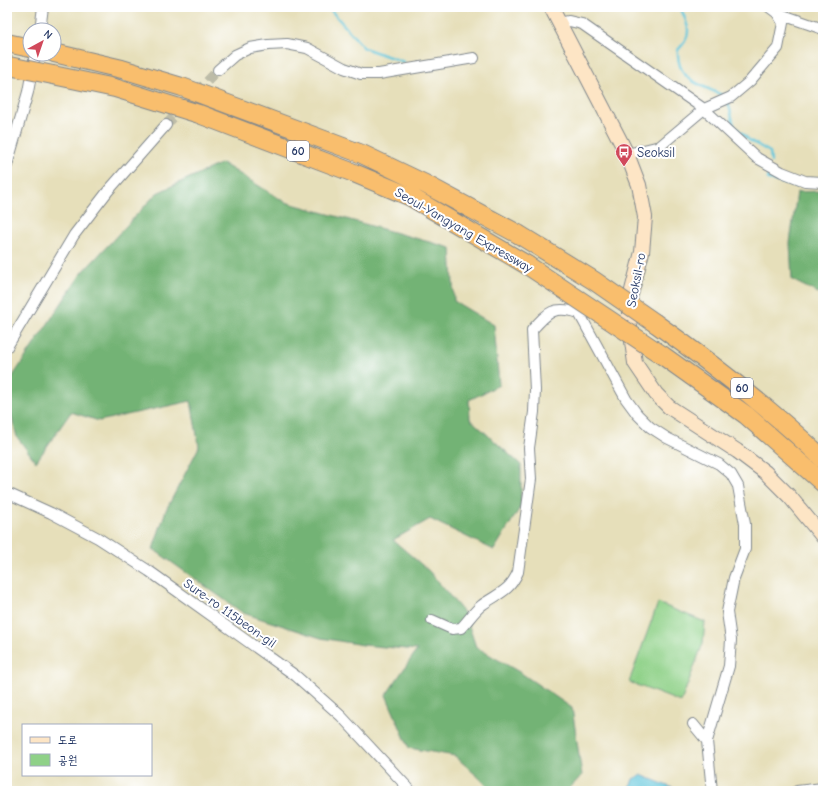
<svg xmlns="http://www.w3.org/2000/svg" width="830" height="798" font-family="'Comic Neue','Poor Story',sans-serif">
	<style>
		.green { fill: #8fd188; stroke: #558073 }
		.forest { fill: #73b374; stroke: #477169 }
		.water { fill: #5cc4d9; stroke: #3c7a9c }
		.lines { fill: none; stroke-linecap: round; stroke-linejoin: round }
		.stream { stroke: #5cc4d9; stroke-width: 2.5 }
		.minor-tunnel { stroke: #bdbca8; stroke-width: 10; stroke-dasharray: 10 5; stroke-linecap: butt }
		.minor-casing { stroke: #80878c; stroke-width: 12 }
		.secondary-casing { stroke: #80878c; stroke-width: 16 }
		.motorway-casing { stroke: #80878c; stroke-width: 20 }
		.minor { stroke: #fff; stroke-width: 10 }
		.secondary { stroke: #fde5c5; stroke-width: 14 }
		.motorway { stroke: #f9be6d; stroke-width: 18 }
		.motorway-bridge-casing { stroke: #80878c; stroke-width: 20; stroke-linecap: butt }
		.motorway-bridge { stroke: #f9be6d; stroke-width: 18 }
		.labels { text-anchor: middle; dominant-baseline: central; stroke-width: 4; stroke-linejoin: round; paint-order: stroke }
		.shield { fill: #fff; stroke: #5f6d8e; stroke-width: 1 }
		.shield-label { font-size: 12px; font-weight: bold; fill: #1b2f5e }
		.poi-label { font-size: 13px; fill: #1b2f5e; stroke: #fff; text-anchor: start }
		.street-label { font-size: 13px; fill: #1b2f5e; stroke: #fff }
	</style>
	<rect width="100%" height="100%" fill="#fff"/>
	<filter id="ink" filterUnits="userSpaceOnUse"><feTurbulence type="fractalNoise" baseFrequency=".025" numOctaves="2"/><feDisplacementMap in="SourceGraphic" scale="8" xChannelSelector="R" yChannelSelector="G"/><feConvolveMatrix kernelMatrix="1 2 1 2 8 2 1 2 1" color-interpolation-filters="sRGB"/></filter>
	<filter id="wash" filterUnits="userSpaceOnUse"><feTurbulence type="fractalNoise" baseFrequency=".012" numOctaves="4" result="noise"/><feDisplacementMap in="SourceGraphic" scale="16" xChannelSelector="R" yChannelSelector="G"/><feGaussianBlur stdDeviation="0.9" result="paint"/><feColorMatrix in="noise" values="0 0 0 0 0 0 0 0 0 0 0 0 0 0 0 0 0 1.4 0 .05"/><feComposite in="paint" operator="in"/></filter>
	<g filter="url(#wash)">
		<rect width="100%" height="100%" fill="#e6dfba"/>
		<path class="green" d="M658,603L705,622L703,643L681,702L629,682Z"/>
		<path class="forest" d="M222,163L285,202L451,248L454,301L494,325L499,385L469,400L470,419L521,465V506L494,550L430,519L393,540L429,571L465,614L476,647L521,673L572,708L582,775L567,791H488L487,785L455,756L409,748L386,695L417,650L363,645L321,638L243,613L153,549L166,510L199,447L191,401L99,421L71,412L36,462L17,437L7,399V385L81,274L157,193Z
			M823,191V290L818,293L792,280L790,243L797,192Z"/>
		<path class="water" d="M641,775L680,791H629L633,779Z"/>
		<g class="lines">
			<path class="stream" d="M328,7L364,48L404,62
				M680,7C688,25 694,34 678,50C676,80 699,84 722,95
				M728,101L734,126L749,140L770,152L771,162
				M769,171L768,179L797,186"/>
		</g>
	</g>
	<g filter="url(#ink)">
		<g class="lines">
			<path class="minor-tunnel" d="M166,125L218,70"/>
			<g class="minor-casing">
				<path id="minor" d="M769,7L777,13L823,29
					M559,23L569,21L582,24L704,109L757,158L782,172L805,181L823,182
					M40,30L43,7
					M218,70L235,55L250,48L268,45L287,44L307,48L344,68L361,74H379L474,58
					M627,154L660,146L704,109L731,97L750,81L778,48L783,23L777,13L781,7
					M7,165L28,92L35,54
					M595,312L579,313L626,399L637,414L650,427L667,438L719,464L731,474L738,486L745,524V549L734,578L727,612L731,640L729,666L707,741
					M7,347L74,235L108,191L166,125
					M7,493L51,513L98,538L149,571L296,676L341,716L411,791
					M432,620L452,629L461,628C468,621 474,611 482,605C499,593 509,592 518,572L531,479L529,448L534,412L535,390L532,330C548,312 554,305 579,313
					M693,724L707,741L712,791
					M797,791L823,788"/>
			</g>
			<g class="secondary-casing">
				<path id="secondary" d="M551,7L627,154L639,185L645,217L642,252L629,302V320L635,363L656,394L669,407L737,451L765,472L790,497L823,537"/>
			</g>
			<g class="motorway-casing">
				<path id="motorway" d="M7,43L30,48
					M54,53L122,69L182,87L362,154L425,184L518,234
					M53,75L115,88L199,114L354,173L411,197L527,265
					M655,323C714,365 771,409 823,459
					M662,355L746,415L823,483"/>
			</g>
			<use href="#minor" class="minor"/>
			<use href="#secondary" class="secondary"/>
			<use href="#motorway" class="motorway"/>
			<g class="motorway-bridge-casing">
				<path id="motorway-bridge" d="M9,66L53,75
					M518,234L593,280L655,323
					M527,265L662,355"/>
			</g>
			<use href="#motorway-bridge" class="motorway-bridge"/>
		</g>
	</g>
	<defs>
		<g id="bus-pin" transform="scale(0.9)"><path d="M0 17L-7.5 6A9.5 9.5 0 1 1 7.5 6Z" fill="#d1495b" stroke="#fff"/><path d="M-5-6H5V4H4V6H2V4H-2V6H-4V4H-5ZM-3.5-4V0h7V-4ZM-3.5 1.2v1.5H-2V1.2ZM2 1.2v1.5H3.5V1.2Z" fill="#fff"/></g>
	</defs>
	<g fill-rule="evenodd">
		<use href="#bus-pin" x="624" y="152"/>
	</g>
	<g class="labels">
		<g class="shield">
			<rect x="287" y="141" width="22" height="20" rx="3"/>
			<rect x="731" y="378" width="22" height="20" rx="3"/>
		</g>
		<g class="shield-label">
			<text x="298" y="151">60</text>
			<text x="742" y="388">60</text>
		</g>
		<g class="poi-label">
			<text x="637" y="152">Seoksil</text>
		</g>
		<g class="street-label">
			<text transform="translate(464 230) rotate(30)">Seoul-Yangyang Expressway</text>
			<text transform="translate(636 280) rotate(-79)">Seoksil-ro</text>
			<text transform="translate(230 613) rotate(35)">Sure-ro 115beon-gil</text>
		</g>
	</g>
	<rect width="830" height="798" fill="none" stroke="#fff" stroke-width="24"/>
	<rect x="22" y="724" width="130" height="52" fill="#ffffff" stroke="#a4acbf"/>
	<rect x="30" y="737" width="20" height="6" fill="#fde5c5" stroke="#a4acbf"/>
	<text x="58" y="744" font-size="12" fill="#1b2f5e">도로</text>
	<rect x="30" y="754" width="20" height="12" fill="#8fd188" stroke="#a4acbf"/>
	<text x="58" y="764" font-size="12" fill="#1b2f5e">공원</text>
	<g transform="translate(42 42) rotate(40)"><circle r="19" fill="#ffffff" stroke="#a4acbf"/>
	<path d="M0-3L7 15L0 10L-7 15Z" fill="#d1495b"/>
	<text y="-6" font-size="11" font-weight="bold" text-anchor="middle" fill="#1b2f5e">N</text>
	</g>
</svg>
